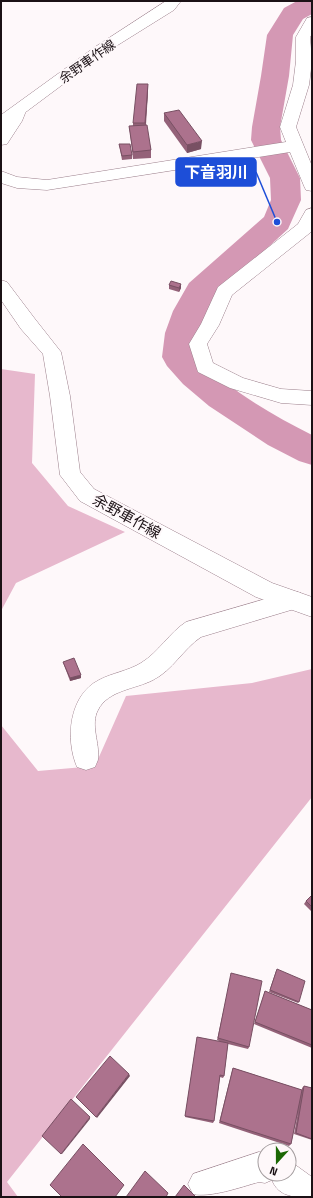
<svg xmlns="http://www.w3.org/2000/svg" width="313" height="1198" font-family="'Titillium Web','Noto Sans JP',sans-serif">
	<style>
		.green { fill: #e7b8cd }
		.lines { fill: none; stroke-linecap: round; stroke-linejoin: round }
		.river { fill: #d498b4; fill-rule: evenodd }
		.minor-casing { stroke: #9b7f8b; stroke-width: 1 }
		.major-casing { stroke: #9b7f8b; stroke-width: 1 }
		.minor { fill: #fff; fill-rule: evenodd }
		.major { fill: #fff; fill-rule: evenodd }
		.wall { fill: #946279 }
		.shaded-wall { fill: #785063 }
		.building { fill: #ac728d; stroke: #785063 }
		.labels { text-anchor: middle; dominant-baseline: central; stroke-width: 4; stroke-linejoin: round; paint-order: stroke }
		.far-street-label { font-size: 13px; fill: #1b1115; stroke: #fef8fa }
		.street-label { font-size: 15px; fill: #1b1115; stroke: #fef8fa }
		.leader { fill: none; stroke: #1d4ed8; stroke-width: 1.5 }
		.callout-dot { fill: #1d4ed8; stroke: #fef8fa; stroke-width: 1.5 }
		.callout { fill: #1d4ed8; stroke: #1d4ed8; stroke-width: 1.5 }
		.callout-label { font-size: 16px; text-anchor: middle; font-weight: bold; fill: #fff }
	</style>
	<rect width="100%" height="100%" fill="#fef8fa"/>
	<path class="green" d="M1,369L35,374L32,463L68,506L125,532L16,583L1,611Z
		M312,669V797L7,1182L18,1197H1V725L38,771L95,766L126,696L252,683Z"/>
	<g class="lines">
		<path class="river" d="M297,1H312V14L303,19L293,35L289,76L280,127L281,140L300,178L301,200L288,229L213,298C204,317 199,334 196,354C226,389 271,414 312,435V465L299,461L268,445L209,406L183,384L167,366L162,357L165,333L173,311L189,283L264,217L271,200L270,178L251,140L252,127L261,76L267,35L284,8Z"/>
		<g class="minor-casing">
			<path id="minor" d="M312,17V34L310,37L312,61L309,85L296,127L312,166V191L306,190L304,186L290,152L47,190L17,188L1,183V171L17,177L47,180L286,142L280,127L293,85L296,61V37L307,18Z
				M18,106L24,108L26,111L22,121L7,144L1,145V128L12,108Z
				M312,208L311,232L232,295L219,325L207,344L213,363L243,378L281,389L312,391V405L281,403L230,388L198,372L189,344L201,324L218,287L298,224L306,210Z
				M293,591L301,593L304,600L301,607L201,637C183,649 173,670 153,680C136,689 108,690 98,710C90,725 100,743 98,759C98,761 96,764 95,767L86,770L77,767C65,739 69,695 99,680C112,673 128,671 141,663C159,652 169,633 186,622Z
				M259,1152L265,1153V1174H289V1161L294,1164L312,1177V1197C296,1197 279,1198 272,1180L265,1183L259,1182C241,1187 210,1198 193,1194L188,1184L193,1174Z"/>
		</g>
		<g class="major-casing">
			<path id="major" d="M166,1H181L174,10L105,53L7,126L1,128V115L95,47Z
				M1,280L7,282L35,319L61,352L70,396L80,472L94,489L272,583L312,597V617L256,597L80,501L60,475L50,396L43,354L21,329L1,300Z"/>
		</g>
		<use href="#minor" class="minor"/>
		<use href="#major" class="major"/>
	</g>
	<path class="wall" d="M148,84V92L146,125L151,150V158L133,159L130,133L129,126H133V123Z
		M164,113L201,149L187,153L164,121Z
		M119,144L132,155V159L122,160Z
		M181,284V288L179,292L169,289V285Z
		M63,662L81,678L70,681L64,665Z
		M312,895V912L304,904L306,901Z
		M276,971L299,1002L298,1003L269,992Z
		M231,976L249,1047L248,1049L228,1044L224,1076L223,1078L220,1077L214,1121L213,1123L185,1117L197,1037L221,1042L217,1040Z
		M265,991L312,1010V1048L254,1024Z
		M233,1068L302,1090V1088L304,1086L312,1088V1140L294,1134L298,1112L291,1144L289,1146L219,1123L232,1071Z"/>
	<path class="shaded-wall" d="M148,84V92L145,131V123Z
		M202,141L201,149L187,153V145Z
		M181,284V288L179,292V288Z
		M81,675V678L70,681V678Z
		M129,1074L130,1076L97,1118L96,1117Z
		M90,1117V1119L62,1154H61Z"/>
	<path class="building" d="M137,84H148L145,123H133Z
		M179,110L202,141L187,145L164,113Z
		M147,125L151,150L133,152L129,126Z
		M119,144H130L132,155L122,156Z
		M171,281L181,284L179,288L169,285Z
		M74,658L81,675L70,678L63,662Z
		M312,895V907L306,901Z
		M277,969L305,981L299,1002L270,990Z
		M231,973L262,981L249,1047L218,1038Z
		M265,991L312,1010V1045L255,1022Z
		M197,1037L228,1043L224,1076L220,1075L214,1121L185,1116Z
		M110,1056L129,1074L96,1117L76,1097Z
		M233,1068L302,1090L291,1144L220,1121Z
		M304,1086L312,1088V1139L296,1133Z
		M71,1099L90,1117L61,1154L42,1136Z
		M83,1144L124,1185L115,1197H62L50,1185Z
		M145,1171L168,1193L166,1197H126Z
		M184,1185L196,1197H175Z"/>
	<g class="labels">
		<g class="far-street-label">
			<text transform="translate(87 61) rotate(-35)">余野車作線</text>
		</g>
		<g class="street-label">
			<text transform="translate(127 516) rotate(29)">余野車作線</text>
		</g>
	</g>
	<path class="leader" d="M277 222L256 172"/>
	<circle class="callout-dot" cx="277" cy="222" r="4"/>
	<rect class="callout" x="176" y="158" width="80" height="28" rx="4"/>
	<g class="callout-label">
		<text x="216" y="178">下音羽川</text>
	</g>
	<rect width="313" height="1198" fill="none" stroke="#1b1115" stroke-width="4"/>
	<g transform="translate(277 1162) rotate(201)"><circle r="19" fill="#fef8fa" stroke="#a39c9e"/>
	<path d="M0-3L7 15L0 10L-7 15Z" fill="#1b6704"/>
	<text y="-6" font-size="11" font-weight="bold" text-anchor="middle" fill="#1b1115">N</text>
	</g>
</svg>
